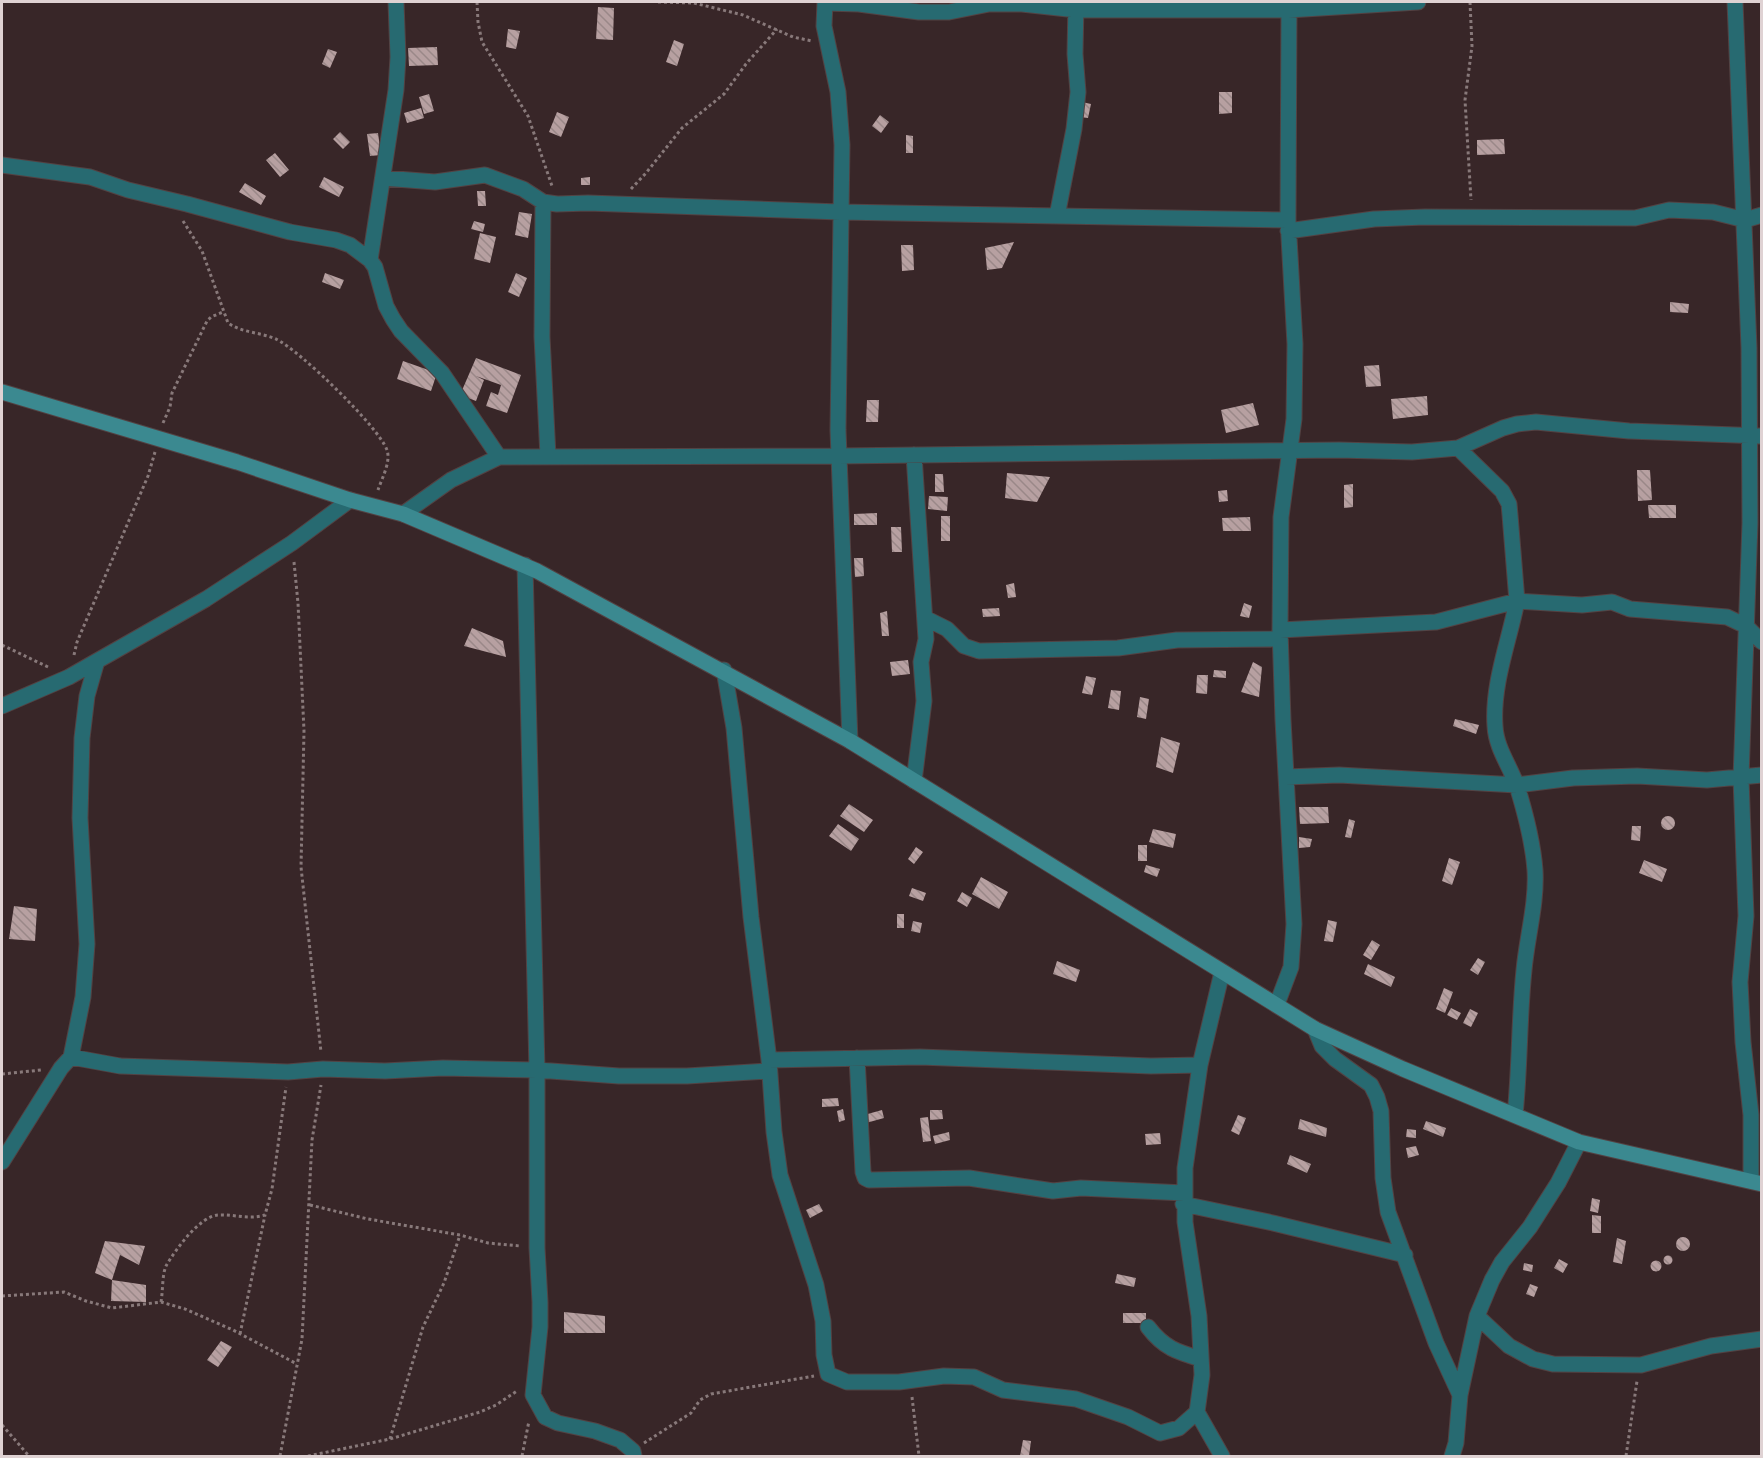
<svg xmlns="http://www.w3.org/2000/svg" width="1763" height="1458" font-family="'Source Serif 4',serif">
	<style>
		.building { fill: url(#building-back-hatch) }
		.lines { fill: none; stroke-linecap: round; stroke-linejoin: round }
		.minor-casing { stroke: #534243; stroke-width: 17 }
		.secondary-casing { stroke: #534243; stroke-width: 17 }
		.path { stroke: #88797a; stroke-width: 3; stroke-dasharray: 3 3; stroke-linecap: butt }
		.minor { stroke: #276a71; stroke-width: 15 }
		.secondary { stroke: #3b8990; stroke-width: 15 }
	</style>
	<defs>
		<pattern id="building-back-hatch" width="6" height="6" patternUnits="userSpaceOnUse" patternTransform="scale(1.5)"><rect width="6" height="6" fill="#b7a0a1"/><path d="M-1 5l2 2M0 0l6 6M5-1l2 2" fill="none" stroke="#9a8888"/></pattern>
	</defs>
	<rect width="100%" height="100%" fill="#382628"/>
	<path class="building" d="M598,7L614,8L613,40L596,39Z
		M508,29L520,31L516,49L506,47Z
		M674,40L684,44L677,66L666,62Z
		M437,47L438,65L409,66L408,48Z
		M328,49L337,52L330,68L322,64Z
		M1219,92H1232V113L1219,114Z
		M429,94L434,111L424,114L419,97Z
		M1082,102L1091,104L1088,118L1080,117Z
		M421,108L424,118L407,123L404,113Z
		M557,112L569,117L561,137L549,132Z
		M880,115L889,122L881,133L872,126Z
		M340,132L350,142L343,149L333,139Z
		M378,133L381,155L370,156L367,134Z
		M906,135L913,136V153H906Z
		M1504,139L1505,154L1477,155V140Z
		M275,153L289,170L280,177L266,160Z
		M324,177L344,187L339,197L319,187Z
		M590,177V185H581V178Z
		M245,183L266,196L261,205L239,192Z
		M477,191H485L486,206H478Z
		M519,212L532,214L528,238L515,235Z
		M474,221L485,224L483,232L471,229Z
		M480,233L496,237L490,263L474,259Z
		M1014,242L1002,268L987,270L985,248Z
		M901,245H913L914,270L902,271Z
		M325,273L344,280L340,289L322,282Z
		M516,273L527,278L519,297L508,292Z
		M1670,302L1689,304L1688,313L1670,312Z
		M476,358L521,375L507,413L486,406L491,392L498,395L501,385L476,376L484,380L476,401L460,395Z
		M403,361L437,373L431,391L397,379Z
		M1379,365L1381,386L1366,387L1364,366Z
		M1427,396L1428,415L1393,419L1391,399Z
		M867,400H879L878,422H866Z
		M1253,403L1259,425L1226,433L1221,410Z
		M1637,470H1650L1652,500L1638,501Z
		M1007,473L1050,477L1037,502L1005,498Z
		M935,474H943L944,492H935Z
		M1353,484V507L1344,508V485Z
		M1227,490L1228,501L1219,502L1218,491Z
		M929,496L948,497L947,511L928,509Z
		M1648,505H1676V518H1649Z
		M877,513V525H854V514Z
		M941,516H950V541H941Z
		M1250,517L1251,531H1223L1222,518Z
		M891,527H901L902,552H892Z
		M854,558H863L864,576L855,577Z
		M1014,583L1016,597L1008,598L1006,585Z
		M1244,603L1252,606L1249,618L1240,616Z
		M999,608L1000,616L983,617L982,609Z
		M887,611L889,636H882L880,613Z
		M472,628L503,641L506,657L464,646Z
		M908,660L910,674L892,676L890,662Z
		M1253,662L1262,667L1259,697L1241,692Z
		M1214,670L1226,671V678L1213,677Z
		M1197,675H1208L1207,694L1196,693Z
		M1086,676L1096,678L1092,695L1082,693Z
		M1111,690L1121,691L1119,710L1108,708Z
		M1140,697L1149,699L1146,719L1137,717Z
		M1455,719L1479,725L1476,734L1453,726Z
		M1161,737L1180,743L1173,773L1156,767Z
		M849,804L873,820L864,832L840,816Z
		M1299,807H1328L1329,823L1300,824Z
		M1661 823a7 7 0 1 1 14 0a7 7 0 1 1-14 0Z
		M1349,819L1355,821L1351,838L1345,837Z
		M838,824L859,839L851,851L829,836Z
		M1632,826H1641L1640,841L1631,840Z
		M1153,829L1176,834L1173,848L1149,842Z
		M1299,837L1312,839L1310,847L1299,848Z
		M1138,845H1147V861H1138Z
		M916,847L923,852L914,864L908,859Z
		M1449,858L1460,862L1452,885L1442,881Z
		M1644,860L1667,869L1662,882L1639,873Z
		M1146,865L1160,869L1157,877L1144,872Z
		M981,877L1008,892L999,909L972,894Z
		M912,888L926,893L923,901L909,896Z
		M962,892L972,898L967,907L957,901Z
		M14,906L37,909L35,941L9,939Z
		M897,914H904V928H897Z
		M1328,920L1337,922L1333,942L1324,941Z
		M913,921L922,923L920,933L911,931Z
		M1372,940L1380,945L1371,960L1363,955Z
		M1478,958L1485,962L1478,975L1470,970Z
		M1057,961L1080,970L1076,982L1053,974Z
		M1368,964L1395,977L1391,987L1364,974Z
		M1444,988L1453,992L1445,1013L1436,1009Z
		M1451,1008L1461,1013L1457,1020L1447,1015Z
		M1470,1009L1478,1013L1471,1027L1463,1023Z
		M838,1098L839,1106L822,1107V1099Z
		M843,1109L845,1120L839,1122L837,1111Z
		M882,1110L884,1118L866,1123L864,1115Z
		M930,1110H942L943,1119L930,1120Z
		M1238,1115L1246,1118L1239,1135L1231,1131Z
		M928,1117L931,1141L923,1142L920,1118Z
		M1300,1119L1327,1128L1326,1137L1298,1129Z
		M1426,1121L1446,1128L1443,1137L1423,1129Z
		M1407,1129L1416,1130V1138L1406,1137Z
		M949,1132L950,1140L935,1144L933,1136Z
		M1160,1133L1161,1144L1146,1145L1145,1134Z
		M1416,1146L1419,1155L1408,1158L1406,1148Z
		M1290,1155L1311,1164L1307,1173L1287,1164Z
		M1592,1198L1600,1200L1598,1213L1590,1211Z
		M819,1204L823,1211L810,1218L806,1210Z
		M1592,1215L1601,1216V1233H1592Z
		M1676 1244a7 7 0 1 1 14 0a7 7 0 1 1-14 0Z
		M1617,1238L1626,1241L1622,1264L1613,1262Z
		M105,1241L145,1246L139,1265L120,1255L112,1280L95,1273Z
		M1663.5 1260a4.5 4.5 0 1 1 9 0a4.5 4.5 0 1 1-9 0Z
		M1559,1259L1568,1264L1563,1273L1554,1268Z
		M1650.5 1266a5.5 5.5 0 1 1 11 0a5.5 5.5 0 1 1-11 0Z
		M1524,1263L1533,1265L1532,1272L1523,1270Z
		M1117,1274L1136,1278L1134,1287L1115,1283Z
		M112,1280L146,1285V1302L111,1301Z
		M1530,1284L1538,1287L1534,1297L1526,1294Z
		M564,1312L605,1316V1333H564Z
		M1123,1313H1146V1323H1123Z
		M221,1341L232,1347L218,1367L207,1360Z
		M1023,1440L1031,1441L1029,1456H1020Z"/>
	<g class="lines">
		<g class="minor-casing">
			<path id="minor" d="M825,2L824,26L838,92L842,145L838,430L850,741
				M1735,2L1749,348L1750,523L1741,778L1746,916L1740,982L1743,1042L1751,1115V1181
				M825,3L859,4L919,12H949L989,4H1022L1077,10H1288L1418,2
				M2,165L90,177L128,190L187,204L290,232L336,240L350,245L370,260L375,267L386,306L393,319L401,331L442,373L499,457
				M383,178L435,182L485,175L523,189L543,202L557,204L588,203L840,212L1288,220
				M543,202L542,337L548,456
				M1057,216L1074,129L1078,92L1075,54L1076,2
				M1288,231L1374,219L1425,217L1635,218L1669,210L1713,212L1745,220L1762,215
				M370,260L396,90L398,57L396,2
				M1458,448L1502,491L1509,504L1510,515L1517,601L1582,605L1612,602L1630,609L1727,617L1746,626L1762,642
				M914,455L926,639L921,662L924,701L914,781
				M403,514L451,480L499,457L838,456L1339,450L1412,452L1458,448L1503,428L1517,424L1536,422L1629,431L1762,436
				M525,565L537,1070V1248L540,1302V1327L533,1395L545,1417L558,1423L595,1431L620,1440L633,1451L634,1456
				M925,618L947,629L964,646L979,651L1118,648L1177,640L1280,639
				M1280,630L1436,622L1517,601C1509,642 1492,684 1495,726C1496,748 1510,766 1517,786C1525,812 1533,843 1535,870C1537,903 1527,937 1524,970C1519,1018 1520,1067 1515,1115
				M724,670L734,728L751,917L769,1060L774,1132L780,1175L816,1285L823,1321L824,1355L828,1374L847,1382H899L944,1376L974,1377L1003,1390L1076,1399L1128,1417L1160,1433L1179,1428L1197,1412L1202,1375L1199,1316L1185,1222V1168L1200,1065L1222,972
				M2,706L69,677L97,661
				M1286,777L1339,775L1517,785L1573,778L1637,776L1707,780L1762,775
				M1277,1004L1291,967L1294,924L1283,720L1280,630L1281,517L1294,419L1295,344L1288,220L1289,2
				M1315,1029L1322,1046L1335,1059L1371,1085L1377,1097L1381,1111L1383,1178L1388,1212L1436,1343L1460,1395
				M71,1057L120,1066L288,1072L323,1069L385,1071L443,1068L537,1070L619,1076H687L769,1071
				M857,1058L863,1172L865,1178L869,1180L969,1178L1053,1191L1081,1188L1184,1193
				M769,1060L920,1057L1151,1066L1200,1065
				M2,1162L61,1068L71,1057L83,997L87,944L80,818L82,738L87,696L97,661L206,599L292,543L350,500
				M1183,1204L1273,1223L1405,1255
				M1477,1316L1509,1346L1533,1359L1553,1364L1641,1365L1711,1346L1762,1339
				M1148,1327C1164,1348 1177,1352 1201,1359
				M1197,1412L1222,1456
				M1452,1456L1456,1443L1460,1395L1477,1316L1492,1280L1502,1262L1530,1227L1558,1183L1579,1142"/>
		</g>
		<g class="secondary-casing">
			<path id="secondary" d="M2,392L237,462L350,500L403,514L537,571L850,741L1315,1029L1403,1069L1579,1142L1762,1184"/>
		</g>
		<path class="path" d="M477,2L478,22L482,42L528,116L552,186
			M658,2L694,3L743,15L793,37L812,41
			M1470,2L1472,46L1465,100L1471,200
			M631,189L646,173L682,128L724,94L746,64L777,29
			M183,221L202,251L228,323C242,333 260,332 276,339C299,350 378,426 387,450C391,462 382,478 378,490
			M163,423L170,407L172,393L207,321L211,317L223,312
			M294,562L298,603L304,731L301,867L321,1052
			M2,645L48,667
			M74,655L77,642L148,476L155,452
			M2,1074L41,1070
			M310,1205L368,1219L460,1235L488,1243L520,1246
			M2,1296L64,1292L86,1301L112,1308L161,1302L185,1309L233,1330L297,1364
			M161,1302C163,1291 162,1275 166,1266C175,1250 200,1216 218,1215C234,1214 249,1220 265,1215L272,1189L286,1087
			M240,1334L265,1215
			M912,1397L919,1456
			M2,1425L29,1456
			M390,1439L423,1327L444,1283L460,1235
			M644,1443L691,1413L700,1400L711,1394L814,1376
			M280,1456L302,1339L312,1140L321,1085
			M308,1456L390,1439L480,1412L496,1405L517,1391
			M522,1456L529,1421
			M1626,1456L1637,1381"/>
		<use href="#minor" class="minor"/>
		<use href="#secondary" class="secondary"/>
	</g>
	<rect width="1763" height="1458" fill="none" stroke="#dfd2d3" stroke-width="6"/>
</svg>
